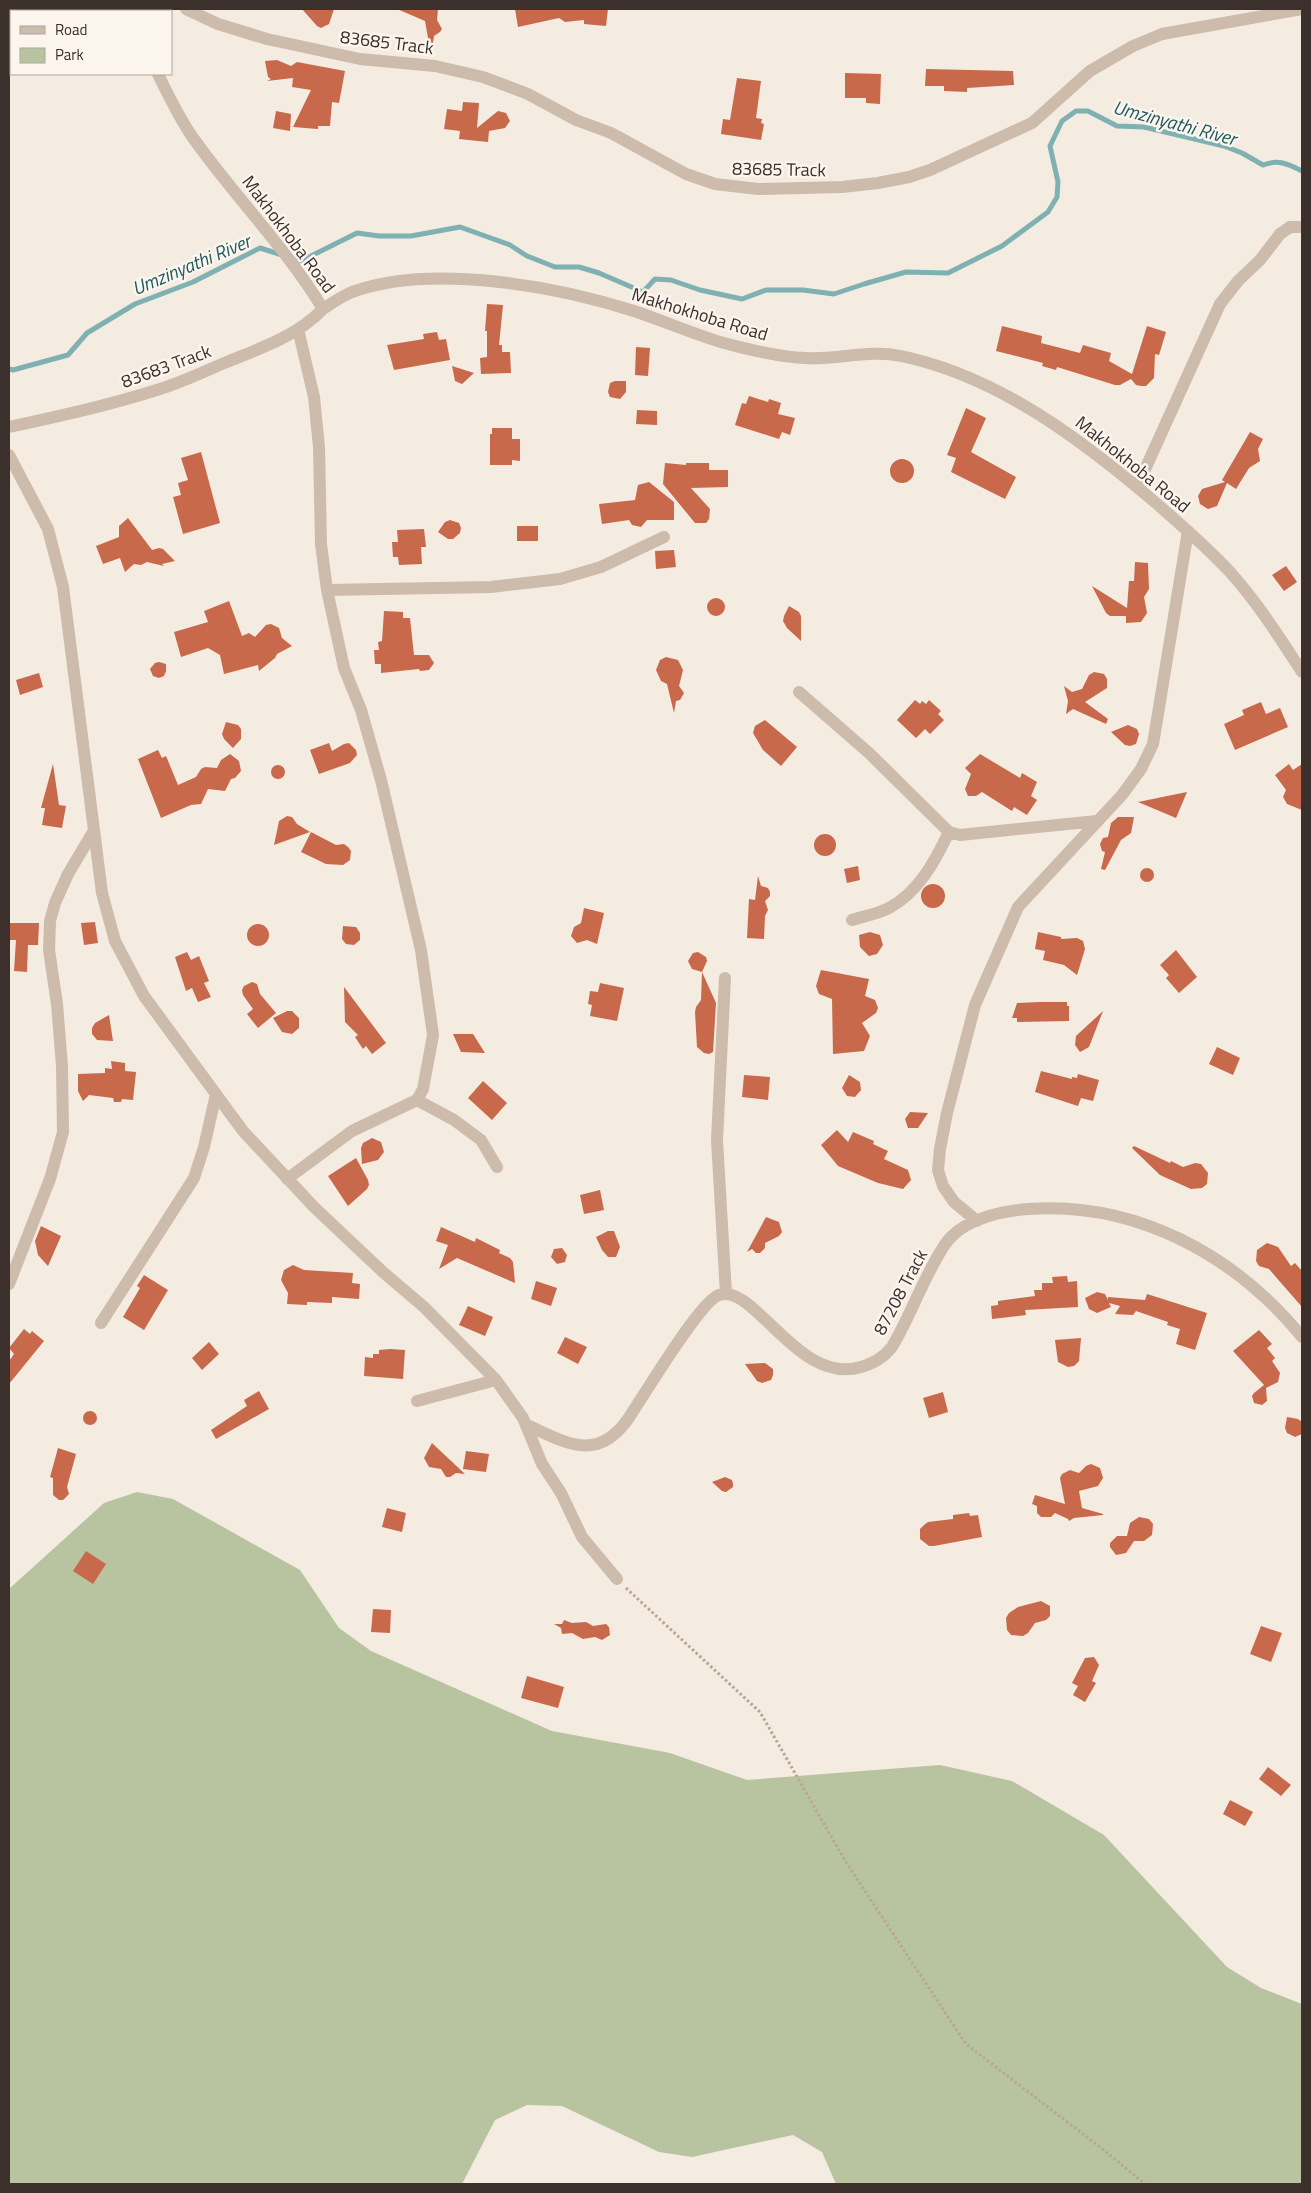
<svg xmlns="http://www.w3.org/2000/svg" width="1311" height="2193" font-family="'Titillium Web',sans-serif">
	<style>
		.green { fill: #b8c4a0 }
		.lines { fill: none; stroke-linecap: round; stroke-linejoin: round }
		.stream { stroke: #7fb0b2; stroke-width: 5 }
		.building { fill: #c8694b }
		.path { stroke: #b9a596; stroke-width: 3; stroke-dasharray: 2.5 2.5; stroke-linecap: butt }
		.minor { stroke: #cdbbac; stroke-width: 12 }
		.labels { text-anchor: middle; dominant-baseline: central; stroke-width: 5; stroke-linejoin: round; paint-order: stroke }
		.street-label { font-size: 18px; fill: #3b302b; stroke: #fbf5ee }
		.water-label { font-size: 19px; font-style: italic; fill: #1f5a5e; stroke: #fbf5ee }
	</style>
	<rect width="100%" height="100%" fill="#f4ebe1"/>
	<path class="green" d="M137,1492L173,1499L300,1570L339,1628L371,1651L552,1731L670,1753L747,1780L940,1765L1012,1781L1104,1835L1227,1967L1261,1988L1302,2004V2184H836L822,2152L793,2135L692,2157L659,2152L562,2106L527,2105L495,2120L462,2184H9V1589L104,1503Z"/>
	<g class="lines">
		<path class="stream" d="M292,258L301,261L357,233L379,236H411L460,227L510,245L527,256L555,267H579L599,273L643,292L655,279L671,280L700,290L742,299L766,290H803L834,294L864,284L906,272L948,273L1002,246L1048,212L1057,197L1058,182L1050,146L1062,121L1076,111H1088L1117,126L1144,127L1224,146L1242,153L1263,165C1279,159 1288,164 1302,171
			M9,369L13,370L68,355L87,333L135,304L193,282L260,248L282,255"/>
	</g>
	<path class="building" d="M302,9H334L329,24L321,28L317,26Z
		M397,9H438L437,20L442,29L440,32L434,36L432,49H430L425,21Z
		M515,9H608L606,26L584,24V20L565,22L559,18L518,27Z
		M277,60L291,66L297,62L345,71L339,103L332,102L330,126H318V129L293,127L311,90L292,87L293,78L267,81L271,79L268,77L265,61Z
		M926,69L1013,71L1014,85L967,88V92L944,91V86H925Z
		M845,73L881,74L880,104L866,103V98H845Z
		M737,78L761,81L756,118L762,119L761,123L764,124L761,140L721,134L723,119L730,120Z
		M463,102L479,103L477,128L498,111L506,113L510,121L505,128L489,131L488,142L459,139L460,131L444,129L447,109L462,111Z
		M276,111L291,114L290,131L273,128Z
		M487,304L503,305L499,345H502V352H510L511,373L481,374L480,358L487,357V331H485Z
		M1002,326L1042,336L1041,343L1080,353L1083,345L1111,353L1109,361L1132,374L1147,326L1166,332L1159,355L1155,354L1154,378L1146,386H1141L1136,385L1131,379L1120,385H1115L1057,367L1056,370L1042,366L1043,363L996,351Z
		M437,332L439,340L446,339L450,360L394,370L387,345L424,339L423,334Z
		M636,347L650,348L648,376L635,375Z
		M452,366L474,373L462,384L455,381Z
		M615,381H626V392L620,399L610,397L608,392L610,383Z
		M749,396L768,402L769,399L781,403L778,414L795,418L790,435L782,432L779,439L735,425L742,403L746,404Z
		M966,408L986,418L971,452L1016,477L1005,499L951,472L956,458L947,455Z
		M637,410L657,411V425L636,424Z
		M492,428H512V439H520V461L512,460V465H490V434H492Z
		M1250,432L1263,439L1258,449L1260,461L1249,468L1236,489L1227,483L1217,506L1208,509L1200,504L1198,496L1202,489L1225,482L1222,480Z
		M201,452L220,523L183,534L173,497L181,495L178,483L188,480L181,458Z
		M890 471a12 12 0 1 1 24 0a12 12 0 1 1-24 0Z
		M665,463L686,465V463H709V470H728V487L691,488L710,509L709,519L706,523H695L663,484Z
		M649,482L674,502V520H647L641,527L632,525L629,520L602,524L599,504L635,500L638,485Z
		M128,518L152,550L159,548L163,549L175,561L162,564L164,566L147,562L141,565L134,564L125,572L120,558L103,564L96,546L119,537V526Z
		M450,520L459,523L461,528L460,533L453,539H448L438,532L445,522Z
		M517,526H538V541H517Z
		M424,529L426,547H421L422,564L399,565L398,557H393L392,542H398L397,530Z
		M674,550L676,567L656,569L655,551Z
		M1135,562L1148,563L1149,589L1144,597L1147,613L1141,622L1126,623V616H1110L1106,613L1092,586L1127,608L1129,581H1134Z
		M1286,566L1297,582L1284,591L1272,575Z
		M707 607a9 9 0 1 1 18 0a9 9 0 1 1-18 0Z
		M229,601L242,636L249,633L255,637L266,625L271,624L279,628L282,638L292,646L277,654L275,658L259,671L258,665L224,674L220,655L208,648L181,657L174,632L208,622L204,611Z
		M789,606L799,612L801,616V641L787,628L783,621L784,616Z
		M384,611L403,612V618H410L414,655H429L434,663L429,670L420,671L419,669L381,673V664H375L374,650H379L378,642L382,641Z
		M666,657L678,660L683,670L679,686L684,693L680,700L676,701L674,713L667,684L661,681L656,670L660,660Z
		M159,662L166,664V671L164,676L159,678L153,676L150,669L155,663Z
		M1094,672L1104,674L1107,679V688L1085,702L1108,719L1106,724L1073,709L1066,714L1068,701L1064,686L1072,692L1082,689L1089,675Z
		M39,673L43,687L20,695L16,680Z
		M915,700L920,704L922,701L926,704L929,700L941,711L938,714L944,720L930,734L925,729L916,738L897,720Z
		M1261,702L1266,714L1280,708L1288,727L1235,750L1224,724L1244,715L1242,710Z
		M765,720L797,747L781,766L763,750L753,733L755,726Z
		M226,722L238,725L241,729V739L233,748L224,739L222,734Z
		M1128,725L1137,729L1139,734L1136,744L1130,746L1125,745L1111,732Z
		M329,743L332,751L344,744L349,743L356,750L357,755L350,763L319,774L310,750Z
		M158,750L162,758L166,756L178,785L196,777L201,769L205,767L217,768L221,760L230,754L239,761L241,771L235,778L231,779L225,791L208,789L201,804L191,805L161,818L138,759Z
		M980,754L1020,778L1022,773L1037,782L1031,796L1037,800L1027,815L1014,807L1012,811L982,792L976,796H968L965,789L971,774L965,768Z
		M53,764L59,805L66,806L62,828L42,825L45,808H41Z
		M1289,764L1293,770L1302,764V810L1287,804L1283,797L1286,790L1275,775Z
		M271 772a7 7 0 1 1 14 0a7 7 0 1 1-14 0Z
		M1187,792L1176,818L1138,802Z
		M287,816L292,817L297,824L310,832L274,845L279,821Z
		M1118,817H1134L1131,833L1121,840L1105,870L1101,869L1105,852L1102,851L1100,844L1103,838L1108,837L1111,823Z
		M311,832L336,845L344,844L348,847L351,851L350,860L343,865L326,864L301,852Z
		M814 845a11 11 0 1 1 22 0a11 11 0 1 1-22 0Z
		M858,866L860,880L847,883L844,869Z
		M1140 875a7 7 0 1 1 14 0a7 7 0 1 1-14 0Z
		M758,876L761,886L768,888L770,892V896L765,901L768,910L765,916L764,939L747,938L749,899L755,900Z
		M921 896a12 12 0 1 1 24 0a12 12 0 1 1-24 0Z
		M584,908L604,913L597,944L587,940L577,943L571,936L574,927L581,923Z
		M95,922L98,943L84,945L81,923Z
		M9,923H39L38,945H28L27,972L14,971L16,940H9Z
		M247 935a11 11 0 1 1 22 0a11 11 0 1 1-22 0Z
		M343,926L356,927L360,933V940L354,945L346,944L342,939Z
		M870,932L880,935L883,945L877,954L869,956L860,947L859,935Z
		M1038,932L1061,937V939L1077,938L1083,941L1085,949L1077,975L1064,965L1043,960L1045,951L1035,949Z
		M1176,950L1197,977L1179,993L1166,978L1169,975L1160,965Z
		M187,952L191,960L199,956L209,981L204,983L211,997L198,1002L192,988L186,991L175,957Z
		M698,952L706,957L707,961L702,972L716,1003L713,1052L709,1054L704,1053L697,1047L695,1012L696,1007L701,1000L702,972L692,969L688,961L693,953Z
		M821,970L869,979L865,996L875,1000L878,1008L876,1013L862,1023L870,1036L864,1051L833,1054L832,999L819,994L816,986Z
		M252,982L257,984L260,994L276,1013L258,1028L247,1014L253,1009L243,995L242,990L244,986Z
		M600,983L624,988L617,1021L590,1016L592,1005L588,1004L590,991L598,992Z
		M344,987L386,1043L372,1054L366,1046L363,1049L355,1037L358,1035L345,1022Z
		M1040,1002H1067V1006H1069V1021L1017,1022V1018H1012L1017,1003Z
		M287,1011H292L299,1018V1028L292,1034L282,1032L273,1018Z
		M1103,1011L1089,1047L1080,1052L1075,1045L1076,1036Z
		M109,1015L113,1041L97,1040L92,1034V1028L95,1023Z
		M453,1034H473L485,1053L461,1052Z
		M1217,1047L1240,1058L1233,1075L1209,1064Z
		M111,1061L125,1063V1071L136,1072L133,1100L122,1099L121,1102H114L113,1098L89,1095L83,1101L78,1091V1074L105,1073V1068L112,1069Z
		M1041,1071L1072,1079V1077L1077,1078L1078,1074L1099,1080L1093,1101L1081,1098L1078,1106L1035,1092Z
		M744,1075L770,1077L768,1100L742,1097Z
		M849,1075L860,1082L861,1090L855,1097L847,1096L842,1088Z
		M483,1081L507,1103L492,1120L468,1098Z
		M910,1112L928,1113L918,1128H908L905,1119Z
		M837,1130L848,1142L853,1132L874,1141L873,1144L888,1151L884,1159L908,1170L911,1180L903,1189L878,1183L838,1166L821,1145Z
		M372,1138L381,1142L384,1152L378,1160L362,1164L361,1148L363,1143Z
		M1134,1146L1170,1163L1171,1161L1183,1167L1195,1163L1201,1164L1208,1173L1207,1184L1202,1188L1191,1189L1160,1175L1132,1148Z
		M356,1158L368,1180L369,1185L367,1189L348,1206L328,1176Z
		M600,1190L604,1210L584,1214L580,1195Z
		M766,1217L779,1222L782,1232L779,1236L765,1243V1248L760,1253H756L752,1249L747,1252Z
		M41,1226L61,1236L48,1266L38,1255L35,1241Z
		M441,1227L475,1242L476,1238L500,1250L499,1253L510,1258L513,1262L515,1283L457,1258L439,1269L448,1245L436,1241Z
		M608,1231H614L620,1247L616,1257H608L602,1250L596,1237Z
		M1267,1243L1278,1247L1291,1266L1295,1263L1302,1271V1307L1269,1269L1259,1266L1256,1261L1257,1250Z
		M562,1248L567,1255L565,1262L557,1264L551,1257L554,1249Z
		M293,1265L304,1270L353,1273L352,1283L360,1284L359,1299L332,1297V1303L307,1302V1305L287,1304L288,1293L281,1280L284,1270Z
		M144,1275L168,1290L144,1330L123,1317L140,1288L137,1286Z
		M1067,1276L1068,1282L1077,1281L1078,1307L1025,1310L1026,1315L992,1319L991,1306L998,1305V1301L1035,1296L1034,1290H1042V1283H1053L1052,1277Z
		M536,1281L557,1288L551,1306L531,1299Z
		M1097,1292L1105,1294L1108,1300V1297L1145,1300L1147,1294L1207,1313L1195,1350L1176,1344L1180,1329L1167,1325L1168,1322L1136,1311L1133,1315L1115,1314L1120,1306L1109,1303L1111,1307L1097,1313L1089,1309L1085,1298Z
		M468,1306L493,1317L485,1336L459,1325Z
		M24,1329L30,1334L32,1331L44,1341L9,1384V1361L14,1354L9,1348Z
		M1259,1330L1272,1344L1267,1348L1275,1358L1272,1361L1280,1373L1278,1382L1266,1388L1267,1401L1262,1405L1254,1403L1252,1396L1254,1393L1264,1385L1233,1351Z
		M565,1337L587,1347L578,1364L557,1353Z
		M1081,1338L1079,1361L1074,1366L1068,1367L1058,1362L1055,1340Z
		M209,1342L219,1354L202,1370L192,1358Z
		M390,1349L405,1350L403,1379L364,1376L365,1357L373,1358V1354H379V1350Z
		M765,1363L773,1369V1375L771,1380L762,1383L757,1381L745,1364Z
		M259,1391L269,1409L216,1439L211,1430L247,1406L244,1400Z
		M943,1392L948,1412L929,1418L923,1398Z
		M83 1418a7 7 0 1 1 14 0a7 7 0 1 1-14 0Z
		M1287,1417L1298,1419L1302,1422V1434L1295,1437L1287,1433L1285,1428Z
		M432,1443L433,1444L465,1474L456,1473L450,1477H446L441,1469L429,1467L424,1458Z
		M58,1448L76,1454L67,1487L69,1494L63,1500H59L53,1495V1478L50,1477Z
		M466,1451L489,1454L486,1472L463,1469Z
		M1091,1464L1100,1468L1103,1478L1098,1486L1079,1491L1082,1508L1103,1514V1515L1074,1518L1069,1521L1068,1519L1055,1513L1051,1517H1041L1037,1513V1506L1032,1504L1035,1495L1065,1504L1060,1478L1062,1474L1070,1470L1079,1473L1086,1466Z
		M725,1477L732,1480L733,1484V1487L726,1492L722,1491L712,1482Z
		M387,1508L406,1513L402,1532L382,1527Z
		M969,1513L970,1516L978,1515L982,1537L934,1546H929L920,1539V1529L924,1525L928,1522L953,1519V1515Z
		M1139,1517L1149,1519L1153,1524L1152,1535L1144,1541H1134L1126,1553L1116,1555L1110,1547V1543L1117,1536H1127L1130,1523Z
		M86,1551L106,1564L93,1584L73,1571Z
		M1041,1601L1050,1606V1616L1046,1620L1035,1623L1028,1633L1023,1636L1011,1635L1007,1630L1006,1618L1009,1613L1018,1607Z
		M373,1609L391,1610L390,1633L371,1632Z
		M564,1620L572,1623L586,1622L593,1626L606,1624L609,1627L610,1635L602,1640L595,1637L583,1639L572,1633L562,1634L561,1628L554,1624H562Z
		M1261,1626L1282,1633L1271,1662L1250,1654Z
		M1094,1657L1099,1665L1092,1681L1096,1683L1085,1702L1073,1695L1078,1686L1072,1683L1085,1658Z
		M527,1676L564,1687L558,1708L521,1698Z
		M1268,1767L1291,1785L1281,1796L1259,1779Z
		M1230,1800L1253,1812L1245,1826L1223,1814Z"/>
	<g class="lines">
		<path class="path" d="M626,1588L760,1712L847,1864L966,2044L1105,2151L1145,2184"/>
		<path class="minor" d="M130,9L131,11
			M186,9L218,24L267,39L360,59L435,66L483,77L528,94L576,120L611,133L686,174L715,184L758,189L842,187L878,183L909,177L930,170L1032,123L1090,71L1133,46L1162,34L1302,9
			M158,74C168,95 178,115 191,135C233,195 285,246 323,309C332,303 342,296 352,292C431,263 555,286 634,311C664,321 693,334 724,343C750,350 778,357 806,358C838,360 869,349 901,356C998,376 1082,440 1156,503C1181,525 1207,547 1230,572C1257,602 1280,638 1302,672
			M9,427C60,416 110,405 160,389C183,382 205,371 227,362C261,348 297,336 323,309
			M9,455L48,529L63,587L102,893L115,941L144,996L243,1131L314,1207L384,1273L424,1307L496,1380L523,1418L542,1464L561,1493L582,1537L617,1579
			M1137,487L1220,304L1238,281L1260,260L1280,234L1290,227H1302
			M327,590L491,587L560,579L601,567L664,537
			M799,692L869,753L949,832L960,835L1097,821
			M852,920C864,916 878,914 889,908C919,892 935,861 949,832
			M725,978L717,1140L726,1294
			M417,1100L454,1120L481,1140L497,1167
			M287,1179L352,1131L417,1100L423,1089L433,1035L421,950L381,780L361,710L344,668L327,590L321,544L319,447L314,397L298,329
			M977,1221L954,1202L943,1186L938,1170L940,1149L947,1113L975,1005L1018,907L1122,795L1141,769L1153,744L1188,531
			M9,1284L50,1179L63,1132L62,1066L57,1004L49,950L50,921L55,903L68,874L93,832
			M101,1323L194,1178L204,1147L216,1094
			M417,1401L496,1380
			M527,1425C566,1443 597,1463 628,1419C643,1397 700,1301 719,1295C755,1283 798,1386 861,1367C874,1363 883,1358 892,1347C908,1320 919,1290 934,1263C939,1254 944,1244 951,1237C969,1218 1003,1211 1028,1209C1136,1201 1235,1255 1302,1337"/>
	</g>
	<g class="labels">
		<g class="street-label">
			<text transform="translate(387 42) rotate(7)">83685 Track</text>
			<text transform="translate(779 169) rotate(1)">83685 Track</text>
			<text transform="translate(289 234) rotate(53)">Makhokhoba Road</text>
			<text transform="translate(700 314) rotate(17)">Makhokhoba Road</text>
			<text transform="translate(166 366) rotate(-20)">83683 Track</text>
			<text transform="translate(1133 464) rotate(39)">Makhokhoba Road</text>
			<text transform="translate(900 1292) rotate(-62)">87208 Track</text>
		</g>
		<g class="water-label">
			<text transform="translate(1175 122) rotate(15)">Umzinyathi River</text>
			<text transform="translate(191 264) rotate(-23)">Umzinyathi River</text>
		</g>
	</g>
	<rect width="1311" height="2193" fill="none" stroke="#3b302b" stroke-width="20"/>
	<rect x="10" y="10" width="162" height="65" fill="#fbf5ee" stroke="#aea6a0"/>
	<rect x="20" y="26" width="25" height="8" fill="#cdbbac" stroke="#aea6a0"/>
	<text x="55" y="35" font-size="15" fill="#3b302b">Road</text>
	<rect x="20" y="48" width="25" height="15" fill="#b8c4a0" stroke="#aea6a0"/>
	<text x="55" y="60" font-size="15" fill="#3b302b">Park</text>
</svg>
